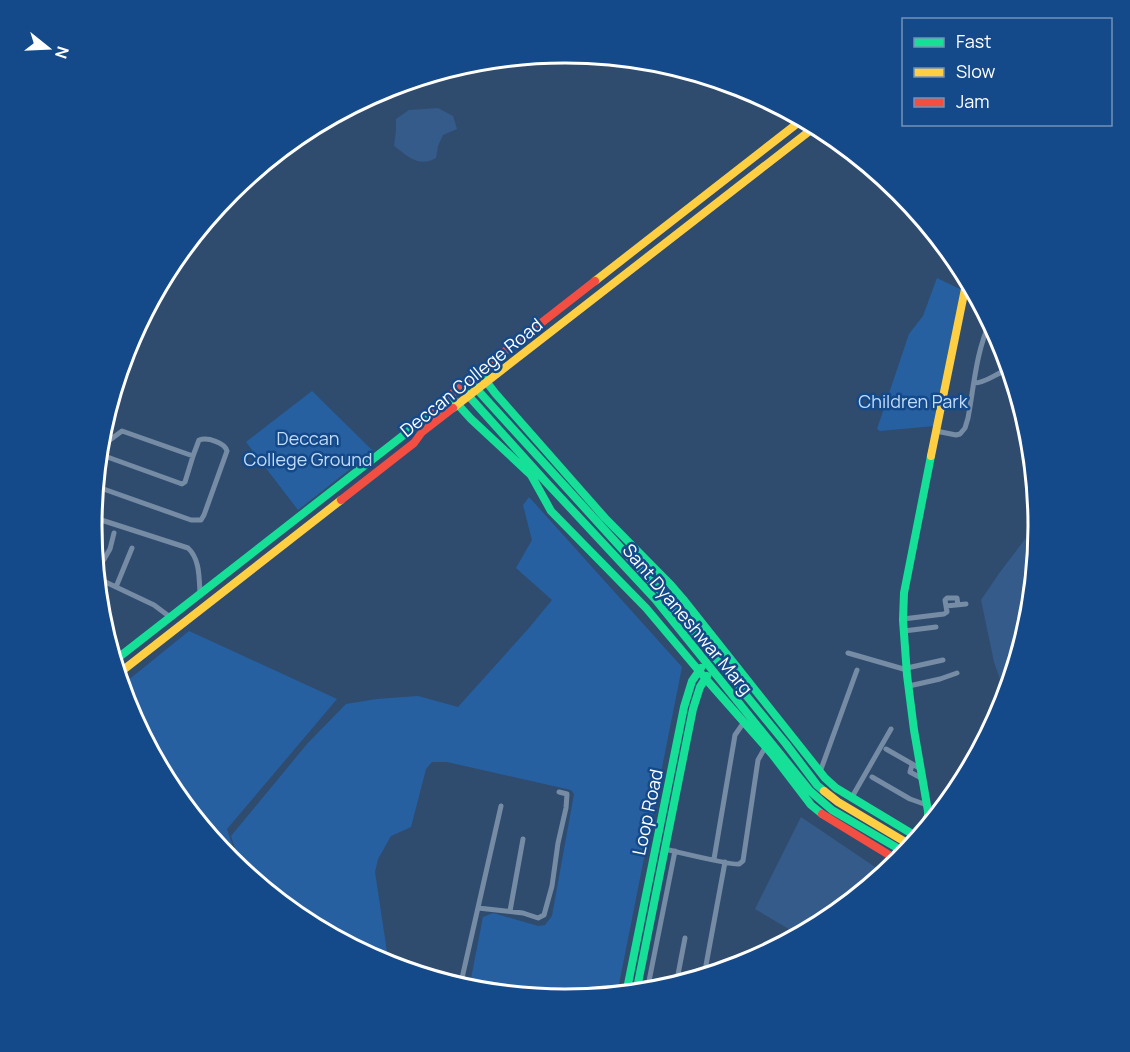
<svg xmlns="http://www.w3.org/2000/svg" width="1130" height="1052" font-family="Manrope,sans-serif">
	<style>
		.green { fill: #2760a1 }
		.water { fill: #345b89 }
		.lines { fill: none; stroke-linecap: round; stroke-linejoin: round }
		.street { stroke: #768ca5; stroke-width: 5 }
		.fast { stroke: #16e098; stroke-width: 8 }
		.slow { stroke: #ffcf43; stroke-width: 8 }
		.jam { stroke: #f24e42; stroke-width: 8 }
		.labels { text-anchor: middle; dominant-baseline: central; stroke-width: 5; stroke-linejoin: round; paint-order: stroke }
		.street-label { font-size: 18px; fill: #fff; stroke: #14498a }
		.park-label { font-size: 18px; fill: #c2dcfb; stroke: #14498a }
		.rim { fill: none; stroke: #fff; stroke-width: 3 }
	</style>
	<rect width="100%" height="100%" fill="#2f4c6f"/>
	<path class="green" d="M937,278L962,290L934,426L880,431L877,429L909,334L923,316Z
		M312,391L373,451L298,510L246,442Z
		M529,497L682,667L617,994L565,999L469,989L483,917L493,913L538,926L545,925L552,916L574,794L571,790L447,762H432L426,769L411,827L391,836L378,859L375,872L387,952L385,964L302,920L242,870L231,836L307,744L346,704L377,699L418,696L458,707L529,628L552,600L516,568L532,540L523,505Z
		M189,631L337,699L227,829L240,869L230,861L171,789L127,707L121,686Z"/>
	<path class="water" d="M438,108L453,116L457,129L443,135L438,146L436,158C418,168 408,156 394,146L396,130V119L409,110Z
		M1038,520V526L1029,619L1006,696L994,662L981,600L1000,572L1032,530Z
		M801,817L884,873L828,920L799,935L755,909Z"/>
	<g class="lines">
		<path class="street" d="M965,288L974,292
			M974,383C987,383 997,372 1010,369
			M936,431L956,435L960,434L965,428L968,418C974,386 976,352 990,322
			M99,448L122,431L193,456
			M95,486L191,520H201L204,515L227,451C225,443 208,437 199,440L193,456L185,482L182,484L99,454
			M92,517L188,548C200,559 199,578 200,593
			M96,573L110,549L114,533
			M97,578L154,605L170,617
			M116,587L132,548
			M946,606L966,604
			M903,619L944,614L947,612L945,600L947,598H957L958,605
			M904,631L936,627
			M848,653L907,670
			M907,668L943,660
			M909,686L940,679L957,673
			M886,749L921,769
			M912,765L910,772L923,779
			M820,772L857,670
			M872,777L910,799L927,805
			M852,797L891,729
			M664,849C674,851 734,866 739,864C741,863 741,862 743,861L758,760L766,746
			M714,859L735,735L744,722
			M478,908L523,913L538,918L544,915L552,886L558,843L566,808L567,794L559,792
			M510,911L523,839
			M778,942L782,944
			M704,976L725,862
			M676,985L685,938
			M460,987L501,806
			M637,987L657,990
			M647,991L675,851"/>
		<path class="fast" d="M479,372L495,393L605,518L671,585L683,599L825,778L836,788L919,838
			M473,385L662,593L786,744L817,785L824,791
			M466,393L546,482L655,599L810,791L832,810L906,853
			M450,396L471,419L531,475L551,511L646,608L705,678L772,754L811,805L822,814
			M114,661L405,434L432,411
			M928,811L932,813L933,820
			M928,827V811L914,730L907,675L903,620L904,593L931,456
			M636,993L693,709L700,687L707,676
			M626,994L684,707L692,681L701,668"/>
		<path class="slow" d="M595,281L803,119
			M453,408L816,126
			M931,456L967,279
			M118,674L341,500
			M824,791L838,802L912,846
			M917,837L927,818"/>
		<path class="jam" d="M432,411L468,380L595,281
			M341,500L414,443L422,432L453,408
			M822,814L899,861"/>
	</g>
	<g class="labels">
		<g class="street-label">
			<text transform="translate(471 377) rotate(-39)">Deccan College Road</text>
			<text transform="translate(688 619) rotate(50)">Sant Dyaneshwar Marg</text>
			<text transform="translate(647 812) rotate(-78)">Loop Road</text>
		</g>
		<g class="park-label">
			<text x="913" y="401">Children Park</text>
			<text x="308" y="438">Deccan<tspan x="308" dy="21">College Ground</tspan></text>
		</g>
	</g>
	<path d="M0 0H1130V1052H0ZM102 526a463 463 0 1 1 926 0a463 463 0 1 1-926 0Z" fill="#14498a" fill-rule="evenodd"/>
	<path class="rim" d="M102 526a463 463 0 1 1 926 0a463 463 0 1 1-926 0Z"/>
	<rect x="902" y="18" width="210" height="108" fill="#14498a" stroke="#7292b9" stroke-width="1.5"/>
	<rect x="914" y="38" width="30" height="9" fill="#16e098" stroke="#7292b9" stroke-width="1.5"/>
	<text x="956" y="48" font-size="18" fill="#ffffff">Fast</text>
	<rect x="914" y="68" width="30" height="9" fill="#ffcf43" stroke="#7292b9" stroke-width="1.5"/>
	<text x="956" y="78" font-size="18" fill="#ffffff">Slow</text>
	<rect x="914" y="98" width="30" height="9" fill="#f24e42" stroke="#7292b9" stroke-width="1.5"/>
	<text x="956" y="108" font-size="18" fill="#ffffff">Jam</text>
	<g transform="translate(48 48) rotate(108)" stroke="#14498a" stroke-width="4.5" paint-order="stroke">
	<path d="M0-4.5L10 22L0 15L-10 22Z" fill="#ffffff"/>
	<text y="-9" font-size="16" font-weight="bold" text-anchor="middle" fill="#ffffff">N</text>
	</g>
</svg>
